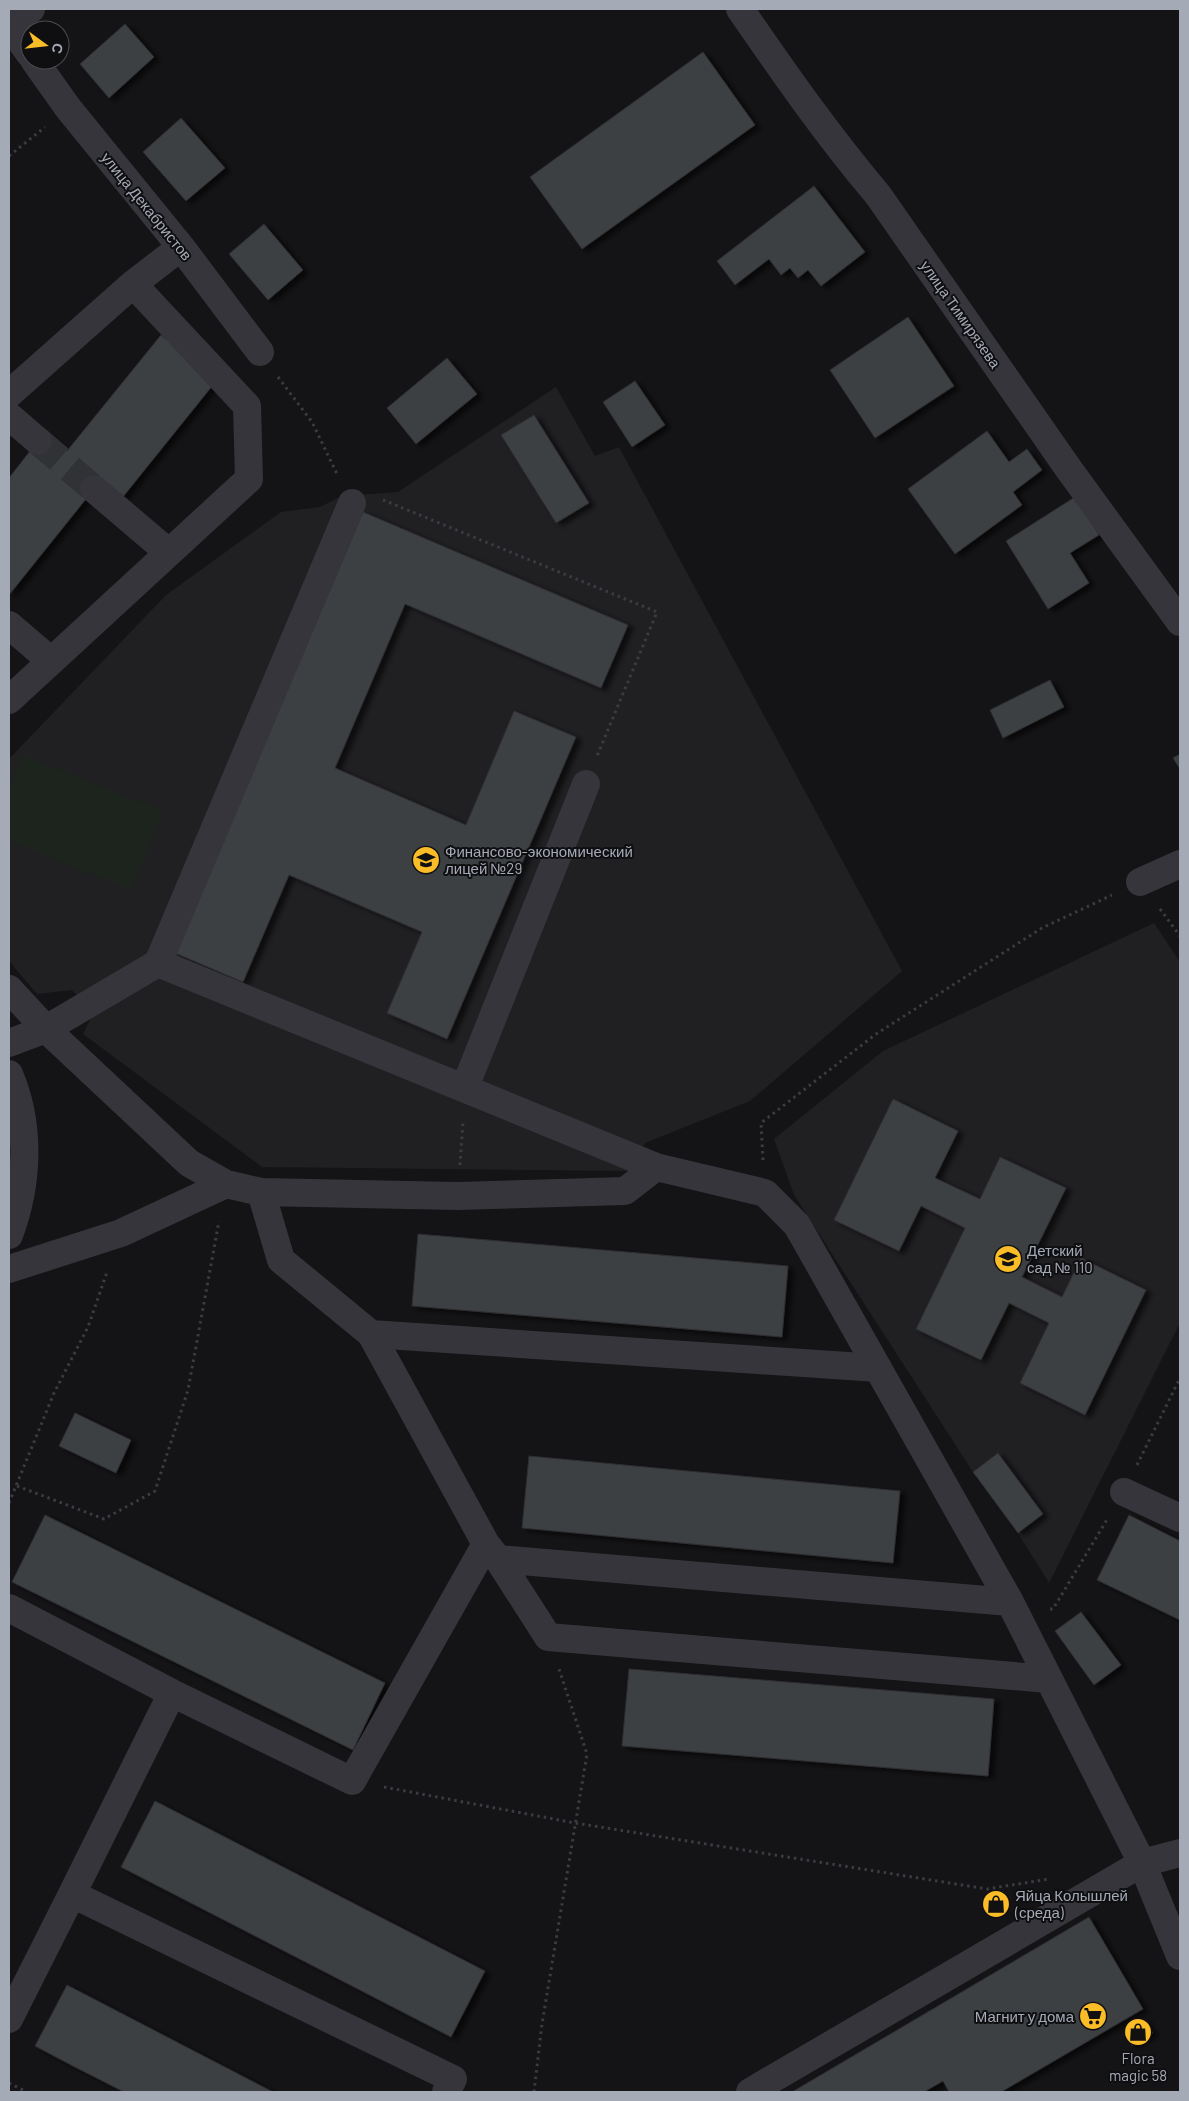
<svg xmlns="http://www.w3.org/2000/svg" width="1189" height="2101" font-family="Barlow,sans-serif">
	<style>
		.built { fill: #202023 }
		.pitch { fill: #1c241d }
		.building { fill: #3e3f43; stroke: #2e2e32; filter: url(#shadow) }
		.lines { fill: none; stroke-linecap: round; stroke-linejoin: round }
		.minor-tunnel { stroke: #313236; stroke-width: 28; stroke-dasharray: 28 14; stroke-linecap: butt }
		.path { stroke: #3b3c42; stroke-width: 3; stroke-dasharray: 2.5 4; stroke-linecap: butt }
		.minor { stroke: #35353b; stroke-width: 28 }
		.labels { text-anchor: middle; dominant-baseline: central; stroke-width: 4; stroke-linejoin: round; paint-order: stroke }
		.street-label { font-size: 15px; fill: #a5aab7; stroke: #0f0f11 }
		.poi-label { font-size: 15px; fill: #a5aab7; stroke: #0f0f11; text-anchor: start }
	</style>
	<defs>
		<filter id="shadow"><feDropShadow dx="5.5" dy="3" stdDeviation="2.5" flood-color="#0009"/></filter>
	</defs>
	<rect width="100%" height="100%" fill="#141416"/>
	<path class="built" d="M556,387L595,456L619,447L902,971L750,1101L645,1143L629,1171L262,1167L83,1034L93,1014L72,990L37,994L9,961V759L166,595L281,512L320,507L342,496L398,492Z
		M1154,923L1180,962V1323L1049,1583L1018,1533L973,1472L794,1195L774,1139L883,1051Z"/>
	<path class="pitch" d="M22,755L163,811L131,890L9,841V788Z"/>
	<path class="building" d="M125,24L154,57L109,98L80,64Z
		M703,52L755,125L582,249L530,177Z
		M181,118L225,168L186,201L143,152Z
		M814,186L865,252L821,286L808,270L798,278L790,268L781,275L769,259L735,285L717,261Z
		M264,224L303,270L268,300L229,254Z
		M908,317L954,386L875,438L830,370Z
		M161,335L217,380L122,498L94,489L9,595V478L44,433L67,451Z
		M447,358L477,394L416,444L387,408Z
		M635,381L665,425L632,447L603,402Z
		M534,415L589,503L556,523L501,435Z
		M987,431L1009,462L1027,449L1042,470L1013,492L1022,505L955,554L908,489Z
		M1075,497L1099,535L1070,553L1089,583L1048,609L1006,541Z
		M363,512L628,625L601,688L405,604L335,768L466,825L514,711L576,737L447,1039L387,1013L422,932L289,875L243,982L175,953Z
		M1050,680L1064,707L1003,738L990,710Z
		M1180,754V769L1173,758Z
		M893,1099L958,1131L935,1178L980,1199L1000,1157L1066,1188L1022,1277L1062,1297L1081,1258L1146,1290L1085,1415L1020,1383L1049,1323L1009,1303L981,1360L916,1329L965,1228L921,1206L899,1251L834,1220Z
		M418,1234L788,1266L782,1337L412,1306Z
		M75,1413L131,1440L116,1473L59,1446Z
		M998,1453L1043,1514L1018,1533L973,1472Z
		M529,1456L900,1491L893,1563L522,1528Z
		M45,1515L385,1683L353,1750L12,1582Z
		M1129,1515L1180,1541V1620L1097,1580Z
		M1081,1612L1121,1665L1094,1685L1055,1631Z
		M629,1669L994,1699L988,1776L622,1746Z
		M155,1801L485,1971L451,2037L121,1867Z
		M1089,1917L1143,2009L1001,2092H949L943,2081L924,2092H792Z
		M67,1985L273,2092H124L71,2065L35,2046Z
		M1144,2019L1153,2033L1132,2046L1124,2031Z"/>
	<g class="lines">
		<path class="minor-tunnel" d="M38,441L94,489"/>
		<path class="path" d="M9,156L45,127
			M278,377L312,422L338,476
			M383,500L657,612L597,756
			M1160,909L1180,936
			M763,1160L761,1123L876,1034L1042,928L1112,895
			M460,1165L463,1122
			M1137,1465L1180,1378
			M17,1486L104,1519L155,1491L188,1390L219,1221
			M9,1503L54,1393L88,1327L107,1272
			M1050,1609H1053L1108,1518
			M384,1787L575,1823L987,1889L1049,1879
			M9,2083L27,2092
			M534,2092L542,2024L587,1754L559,1669"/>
		<path class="minor" d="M740,9C784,73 828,136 878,195L1068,468L1180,622
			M30,54L9,25L31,9
			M34,60L68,108L181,247L260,352
			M9,394L133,284L181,247
			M9,416L38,441
			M94,489L168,552
			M9,625L51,661
			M9,700L249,479L247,406L133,284
			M1140,882L1180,864
			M158,963L656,1167
			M9,989L46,1029L189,1163L226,1184L261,1192L457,1196L625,1191L656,1167L765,1193L797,1225L1010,1602L1142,1863L1180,1956
			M9,1043L46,1029L158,963L352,503
			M9,1074C31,1125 28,1185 9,1235
			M465,1087L586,784
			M261,1192L281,1260L371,1334L486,1544L498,1559L548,1637L1049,1679
			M9,1269L121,1233L226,1184
			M371,1334L878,1368
			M1124,1492L1180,1518
			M498,1559L1010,1602
			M9,1608L172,1693L72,1894L453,2079L446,2092
			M172,1693L352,1781L486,1544
			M9,2019L72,1894
			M750,2092L1142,1863L1180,1853"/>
	</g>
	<defs>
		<g id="school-disc" transform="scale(1.4375)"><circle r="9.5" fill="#fabc27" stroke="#0f0f11"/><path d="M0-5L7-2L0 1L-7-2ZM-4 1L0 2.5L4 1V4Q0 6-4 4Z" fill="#111"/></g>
		<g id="shop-disc" transform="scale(1.4375)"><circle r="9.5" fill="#fabc27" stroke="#0f0f11"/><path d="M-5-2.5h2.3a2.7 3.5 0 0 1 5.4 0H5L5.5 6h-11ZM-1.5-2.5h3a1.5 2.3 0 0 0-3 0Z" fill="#111"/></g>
		<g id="supermarket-disc" transform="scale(1.4375)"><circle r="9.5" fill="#fabc27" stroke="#0f0f11"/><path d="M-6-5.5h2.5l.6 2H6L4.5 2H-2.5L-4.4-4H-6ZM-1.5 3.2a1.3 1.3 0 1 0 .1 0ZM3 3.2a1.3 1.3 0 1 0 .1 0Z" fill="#111"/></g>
	</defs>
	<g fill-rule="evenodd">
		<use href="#school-disc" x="426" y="860"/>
		<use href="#school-disc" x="1008" y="1259"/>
		<use href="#shop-disc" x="996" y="1904"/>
		<use href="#supermarket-disc" x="1093" y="2016"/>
		<use href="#shop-disc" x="1138" y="2032"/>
	</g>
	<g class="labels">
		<g class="street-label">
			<text transform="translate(147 206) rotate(51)">улица Декабристов</text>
			<text transform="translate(961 314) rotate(55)">улица Тимирязева</text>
		</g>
		<g class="poi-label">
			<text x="445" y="851">Финансово-экономический<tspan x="445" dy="17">лицей №29</tspan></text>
			<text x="1027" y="1250">Детский<tspan x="1027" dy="17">сад № 110</tspan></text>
			<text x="1015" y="1895">Яйца Колышлей<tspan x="1015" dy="17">(среда)</tspan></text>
			<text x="1074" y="2016" text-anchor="end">Магнит у дома</text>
			<text x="1138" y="2058" text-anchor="middle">Flora<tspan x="1138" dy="17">magic 58</tspan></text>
		</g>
	</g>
	<rect width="1189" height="2101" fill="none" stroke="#a5aab7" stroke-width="20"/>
	<g transform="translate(45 45) rotate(105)"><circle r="24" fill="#0f0f11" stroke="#4b4d53"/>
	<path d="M0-4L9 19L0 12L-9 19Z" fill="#fabc27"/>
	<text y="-8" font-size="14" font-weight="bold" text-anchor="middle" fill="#a5aab7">С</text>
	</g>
</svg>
